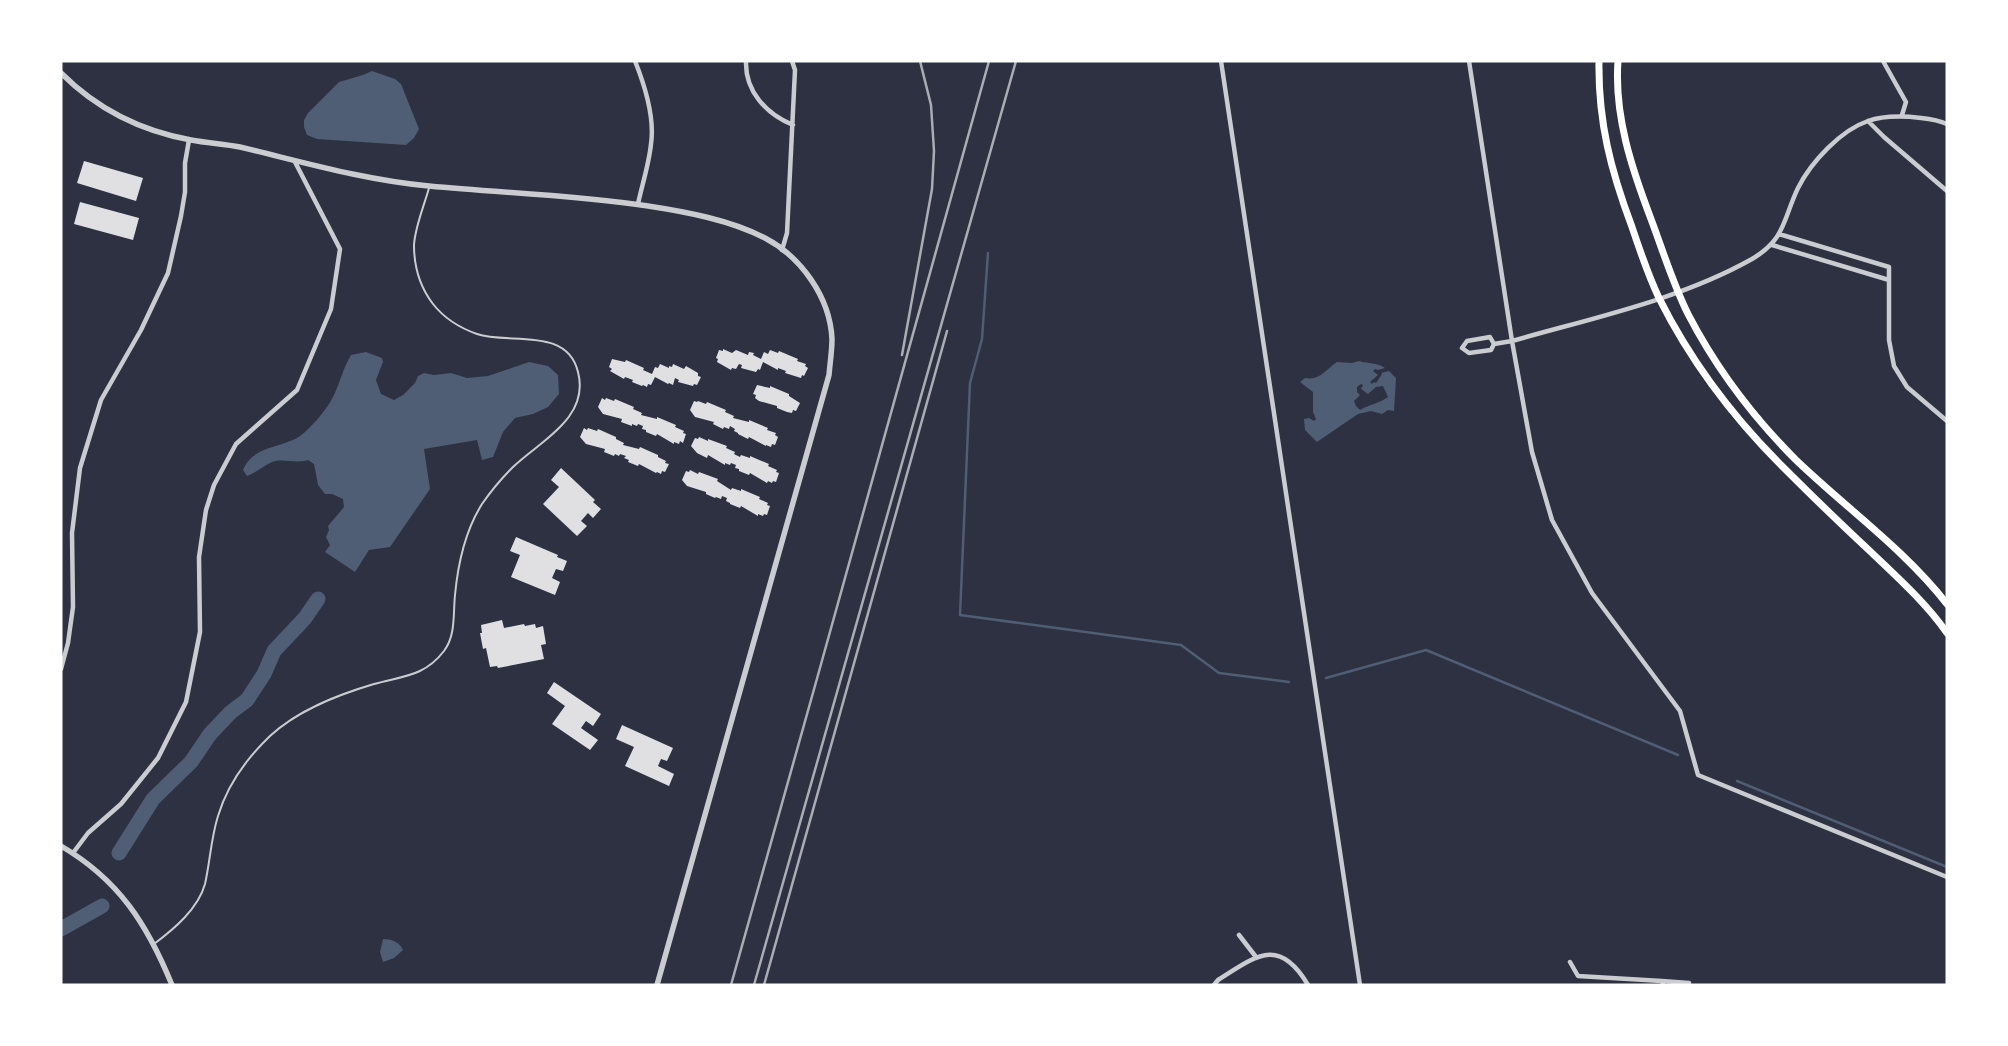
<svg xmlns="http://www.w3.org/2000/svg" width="2008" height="1046" font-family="'PT Sans Narrow',sans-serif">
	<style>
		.water { fill: #4f5d75; fill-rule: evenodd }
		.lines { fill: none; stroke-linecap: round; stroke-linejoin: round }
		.stream { stroke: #4f5d75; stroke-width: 2.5 }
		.river { stroke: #4f5d75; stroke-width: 15 }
		.building { fill: #e0e0e3 }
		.service { stroke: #caccd0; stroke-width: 2 }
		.minor { stroke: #caccd0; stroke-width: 4.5 }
		.tertiary { stroke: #caccd0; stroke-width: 5.5 }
		.primary { stroke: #fff; stroke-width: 7 }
		.rail { stroke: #abadb3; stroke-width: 2.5 }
	</style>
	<rect width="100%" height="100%" fill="#2d3142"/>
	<path class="water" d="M372,71L395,79L401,84L419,129L414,138L406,145L317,139L307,135L304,127V120L308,113L339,82L363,75Z
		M366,352L382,358L383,362L376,380L381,394L394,400L403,395L415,383L418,376L424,373L434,375L451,373L467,378L488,376L529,362L548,366L558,375L559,394L548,407L533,414L515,418L503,432L493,457L482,460L477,440L424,449L430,489L390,547L369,550L355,572L325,552L330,545L326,537L329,530L328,526L344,507L343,499L332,494H325L318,485L314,464L308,460C296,464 283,458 272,462C263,466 256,473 247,476L243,470C252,447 278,448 297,438C309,431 327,409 333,397C340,383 343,368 351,355Z
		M1359,361C1369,364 1376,362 1385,368L1378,370L1375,369L1373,371L1378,375L1370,382L1372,384L1374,382L1376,383L1382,374L1381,373L1389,371L1396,378L1394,411L1388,410L1382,414L1371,411L1358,414L1317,442L1305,430L1304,419L1309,418L1314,421L1316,419L1313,412V392L1300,382L1305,378C1320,381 1326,369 1337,362L1352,363ZM1361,384L1363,385L1361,389L1368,394L1376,387L1383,386L1388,397C1378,404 1370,404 1360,410L1356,406L1354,401L1360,395L1357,392V387Z
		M383,939C391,939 400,942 403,950L394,958L383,962L380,952Z"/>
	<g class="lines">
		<path class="stream" d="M988,253L982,339L970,383L960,615L1181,645L1219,673L1289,682
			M1326,678L1426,650L1678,755
			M1737,781L1947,867"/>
		<path class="river" d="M119,853L153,799L191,762L210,734L231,712L247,700L264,674L274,651L305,618L318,599
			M61,929L102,906"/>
	</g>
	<path class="building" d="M84,161L143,178L136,201L77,183Z
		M80,202L139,218L133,240L74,224Z
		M723,349L732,353L736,350L748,355L749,352L754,353L753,355L761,359L764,352L768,354L770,350L778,353L779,351L798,359L797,361L806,364L805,366L808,368L804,376L802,375L801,378L785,373L786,371L778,368V370L763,362L760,370L758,369L756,372L741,368L742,365L739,364L736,369L732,368L731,370L717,362L718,359L716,358L719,350L723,351Z
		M612,359L625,362L626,360L644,368L643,370L652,374L655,367L658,368L660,364L669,368V366L672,367L673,364L684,369L686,366L698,373V376L701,377L697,385L694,384L693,386L678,382L679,380L675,378L673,385L669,383L668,384L655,377L651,385L648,384L647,387L643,385L642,386L632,382L633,380L625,377L624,379L610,371L612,369L609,367Z
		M757,385L770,388V386L789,394V396L800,403L796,411L793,410L792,413L787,412L777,408V406L759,401L755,398L756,395L753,394Z
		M602,398L605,400L606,398L614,401L615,399L634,407L633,409L642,413L641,415L657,419V417L676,425L675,427L684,431L683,433L686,434L683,443L680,441L679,444L674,442V444L657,434L656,436L646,432V430L642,429L643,426L638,424L637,426L632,424V426L621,422L622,419L603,414L598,407Z
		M694,401L697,402L698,401L706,404L707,402L726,410L725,412L734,416L733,418L749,422V420L768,428L767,430L776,433L775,435L778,437L775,445L772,444L771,447L766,445V446L749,437L748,439L738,434V433L734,431L735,429L730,426L729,429L724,427L723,429L713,424L714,422L695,417L690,410Z
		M584,428L587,430L588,428L597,431L598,429L616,437V439L624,443L623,445L639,449L640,447L658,455V457L666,461L665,463L669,464L665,472L662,471L661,474L657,472L656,473L639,464L638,466L628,462L629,460L624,458L626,456L620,454L619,456L615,454L614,456L604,452L605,449L586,444L580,437Z
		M699,437L708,441V439L727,446L726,448L735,452L734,454L740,457L741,455L750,458V456L769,464L768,466L777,470L776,472L779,473L776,482L773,481L772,483L768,481L767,483L750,473L749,475L739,471V469L735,468L736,465L731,463L730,465L725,463V465L708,455L707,458L697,453L691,446L695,438L698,439Z
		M561,468L595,500L593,502L601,509L593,518L588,513L581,521L587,526L577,536L543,504L559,487L551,480Z
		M690,470L698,474L699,472L718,479L717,481L731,490L732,488L741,491V489L760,497L759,499L768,503L767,505L770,506L767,515L764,514L763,516L758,514V516L741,506L740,508L730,504V503L726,501L727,498L722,496L721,499L716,497L715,498L706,494V492L687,486L682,480L686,471L689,472Z
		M516,537L558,555L557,557L567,561L563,571L556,569L552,578L560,582L555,595L511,577L520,555L510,551Z
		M502,620L504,628L524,624L525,626L535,624L536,628L543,626L546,644L541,645L544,659L498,668L497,666L490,667L486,648L483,649L480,633H482L481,625Z
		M554,682L601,714L593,726L586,721L581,728L598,740L590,750L552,724L565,706L547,693Z
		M622,725L673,748L667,761L661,759L658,766L674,774L669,786L625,766L634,747L616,739Z"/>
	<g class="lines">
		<path class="service" d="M154,944C174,929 198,909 205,884C210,862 211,838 218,816C227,786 247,758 270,736C298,710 337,695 374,684C402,676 424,677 444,651C456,635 453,614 455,595C458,563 465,531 482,504C491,491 502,478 513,467C540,441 590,418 578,372C567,326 509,345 477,334C460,328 444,318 433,304C420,287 414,267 414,245C415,227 424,206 429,188"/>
		<path class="minor" d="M635,61C645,86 655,117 651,144C649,164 642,185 638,204
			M746,61C745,91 766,114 793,125
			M1221,61L1360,985
			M1469,61L1512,341L1494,344
			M1883,61L1906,102L1902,115
			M1868,121L1884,137L1947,191
			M1947,124C1938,120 1930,119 1921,118C1904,116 1885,115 1868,121C1841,130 1811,162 1798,188C1783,219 1786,239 1752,259C1679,300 1592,318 1512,341L1532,452L1552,520L1592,593L1680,711L1698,775L1947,877
			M1779,234L1889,267V340L1894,366L1907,387L1947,421
			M1772,245L1889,280
			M782,250L787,233L795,70L792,61
			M1490,337L1494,344L1491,350L1469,353L1462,348L1467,341Z
			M61,669L68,643L73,607L72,533L80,468L101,400L141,330L168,273L181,216L185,192V163L189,140
			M73,853L88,833L121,804L158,758L186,702L200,632L199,557L206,510L214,485L236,444L297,390L331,309L340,249L295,162
			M1239,935L1256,957
			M1570,962L1578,976L1662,981L1663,985
			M1662,981L1689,983
			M1214,985L1218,980C1256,956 1279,936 1308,985"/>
		<path class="tertiary" d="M61,73C97,109 141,131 191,140C207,143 224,144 240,147C303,162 364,180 429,186C502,193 575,195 648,206C687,212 730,220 765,238C801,257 830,297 832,339C832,351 830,363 829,375L657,985
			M61,846C119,880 147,924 172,985"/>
		<path class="primary" d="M1599,61C1598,122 1611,171 1632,227C1640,251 1648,275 1659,298C1691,362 1736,421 1787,471C1815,499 1843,526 1872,553C1898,578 1926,603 1947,633
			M1618,61C1614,116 1632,169 1651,219C1663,251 1673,284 1688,314C1716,368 1754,418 1796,460C1846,508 1904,549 1947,604"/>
		<path class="rail" d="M902,355L932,189L934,151L931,105L920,61
			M731,985C817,677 905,369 989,61
			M754,985L1016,61
			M764,985L947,331"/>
	</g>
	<rect width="2008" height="1046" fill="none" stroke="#ffffff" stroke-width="125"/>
</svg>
